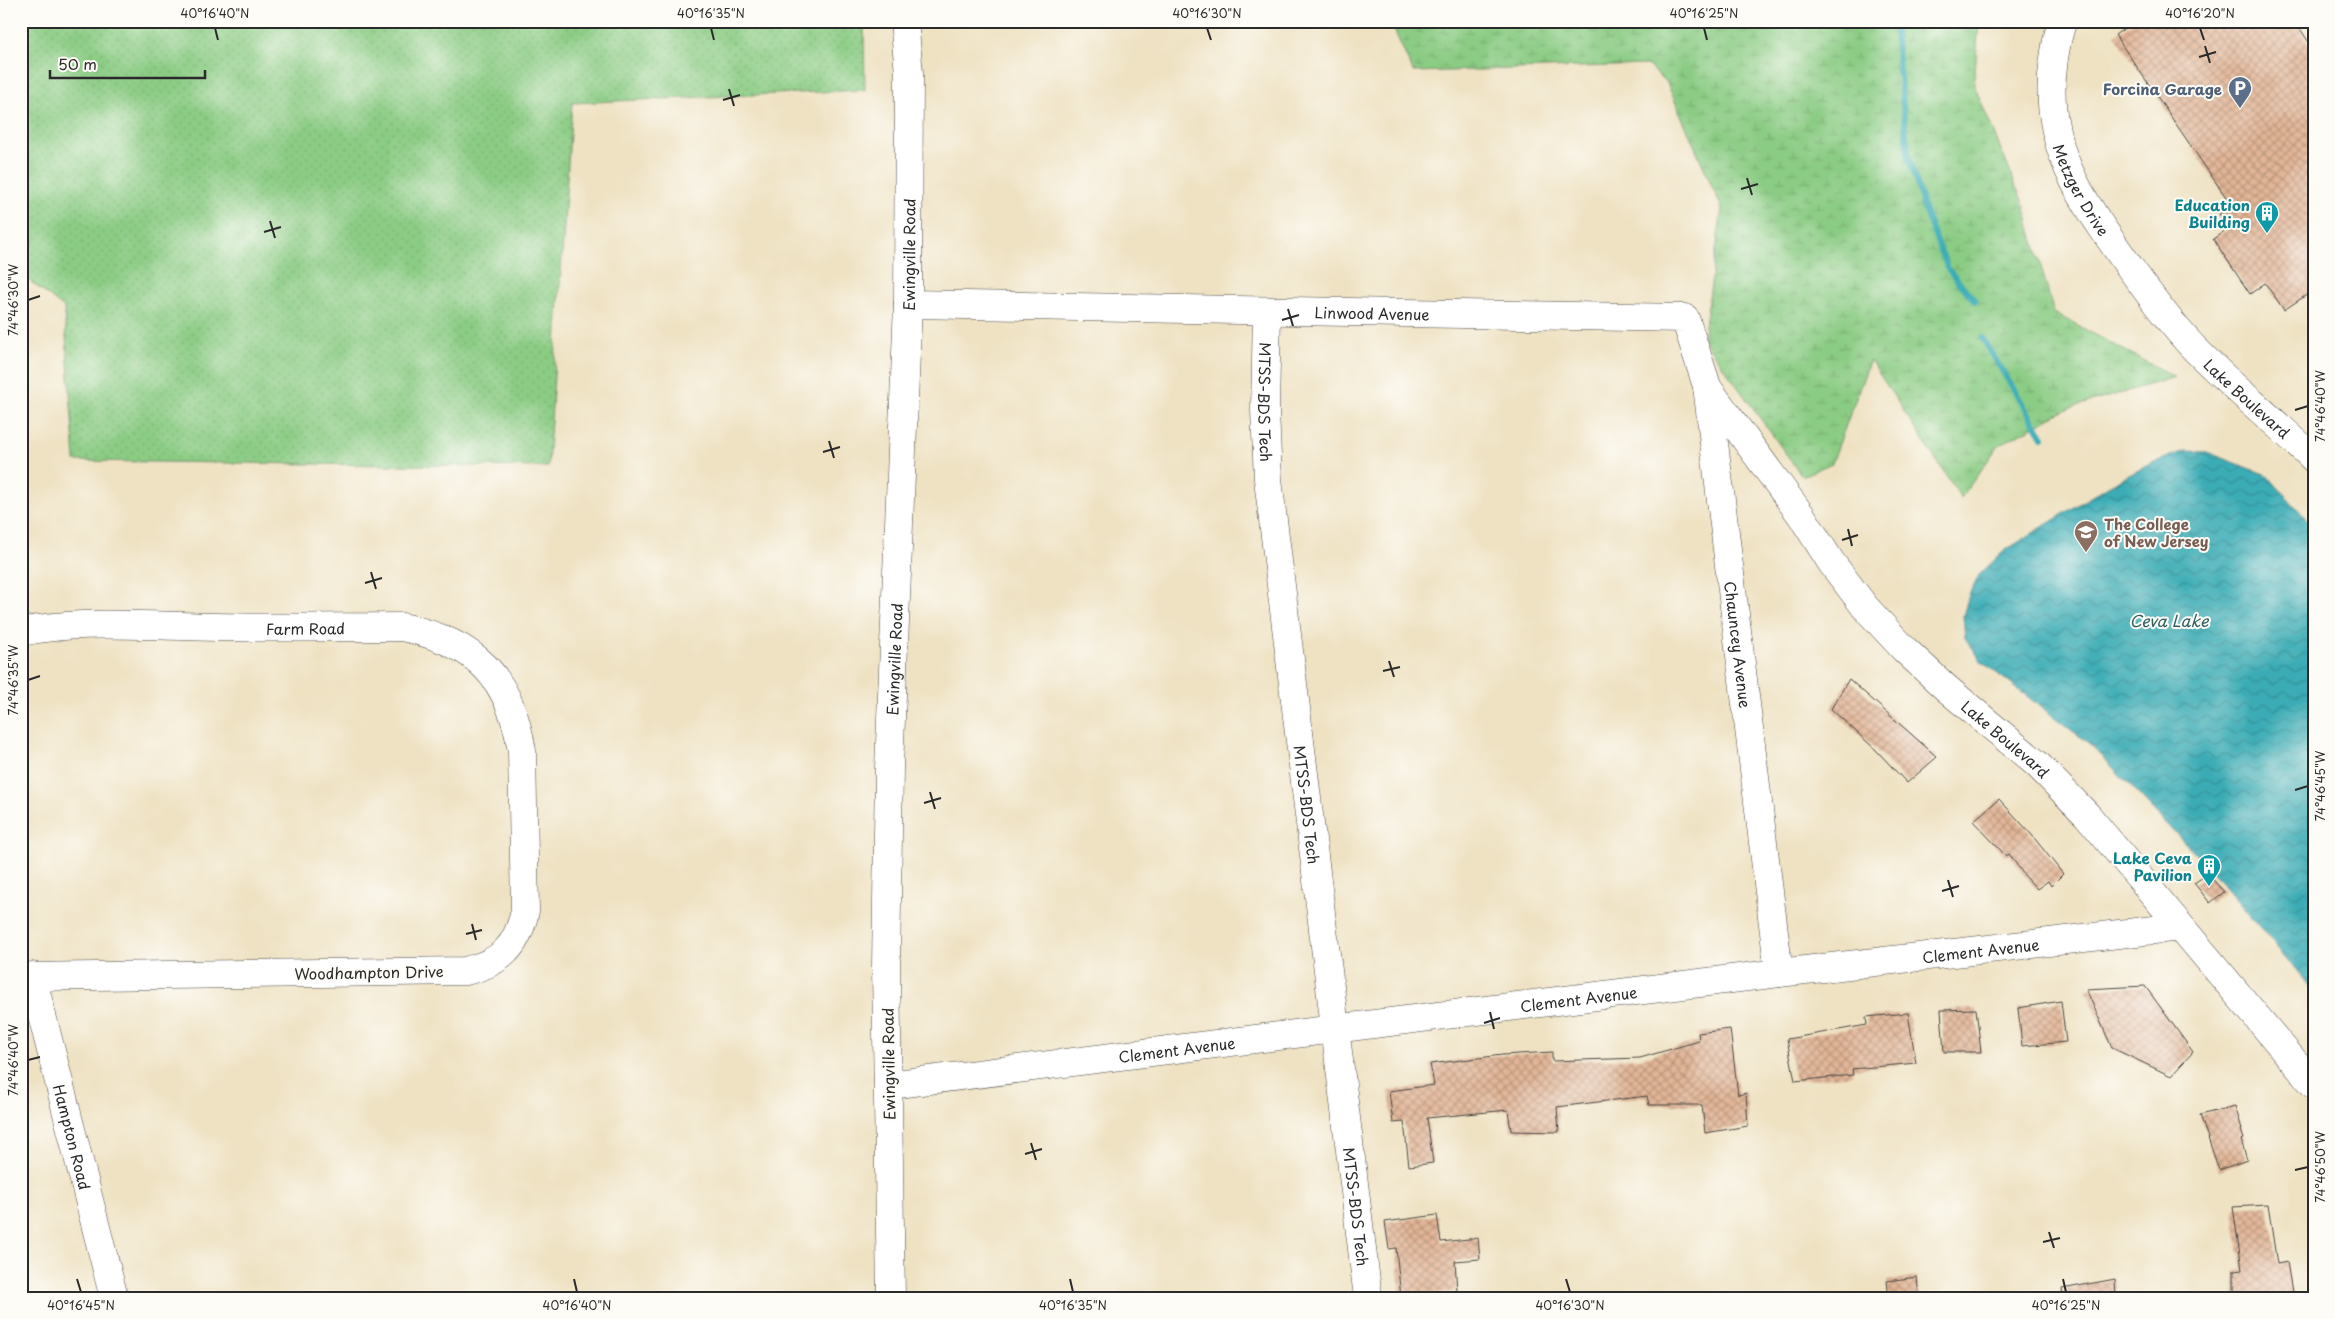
<svg xmlns="http://www.w3.org/2000/svg" width="2335" height="1319" font-family="'Playpen Sans',sans-serif">
	<style>
		.wetland { fill: url(#wetland-marsh); stroke: #5b7c58 }
		.park { fill: url(#park-dots); stroke: #5b7c58 }
		.water { fill: url(#water-waves); stroke: #336c70 }
		.lines { fill: none; stroke-linecap: round; stroke-linejoin: round }
		.stream { stroke: #3bacb5; stroke-width: 6 }
		.building { fill: url(#building-cross-hatch) }
		.minor-casing { stroke: #484642; stroke-width: 29 }
		.major-casing { stroke: #484642; stroke-width: 29 }
		.minor { stroke: #fff; stroke-width: 28 }
		.major { stroke: #fff; stroke-width: 28 }
		.ticks { fill: none; stroke: #2b2b2b; stroke-width: 2 }
		.labels { text-anchor: middle; dominant-baseline: central; stroke-width: 4; stroke-linejoin: round; paint-order: stroke }
		.service-label { font-size: 15px; font-weight: bold; fill: #4e5e75; stroke: #fdfcf7; text-anchor: end }
		.street-label { font-size: 15px; fill: #2b2b2b; stroke: #fdfcf7 }
		.culture-label { font-size: 15px; font-weight: bold; fill: #0d838f; stroke: #fdfcf7; text-anchor: end }
		.education-label { font-size: 15px; font-weight: bold; fill: #785e54; stroke: #fdfcf7; text-anchor: start }
		.water-label { font-size: 16px; font-style: italic; fill: #315f62; stroke: #fdfcf7 }
		.neatline { fill: none; stroke: #2b2b2b; stroke-width: 2 }
		.ticks-label { font-size: 12px; text-anchor: middle; fill: #2b2b2b }
	</style>
	<defs>
		<pattern id="wetland-marsh" width="20" height="14" patternUnits="userSpaceOnUse" patternTransform="scale(1.25)"><rect width="20" height="14" fill="#8bcc84"/><path d="M1 5h8M5 5V1M11 12h8M15 12V8" fill="none" stroke="#78af72"/></pattern>
		<pattern id="park-dots" width="8" height="8" patternUnits="userSpaceOnUse" patternTransform="scale(1.25)"><rect width="8" height="8" fill="#8bcc84"/><path d="M2 2h.1M6 6h.1" fill="none" stroke="#78af72" stroke-width="1.8" stroke-linecap="round"/></pattern>
		<pattern id="water-waves" width="16" height="10" patternUnits="userSpaceOnUse" patternTransform="scale(1.25)"><rect width="16" height="10" fill="#3bacb5"/><path d="M0 5q4-4 8 0t8 0" fill="none" stroke="#328c93"/></pattern>
		<pattern id="building-cross-hatch" width="8" height="8" patternUnits="userSpaceOnUse" patternTransform="scale(1.25)"><rect width="8" height="8" fill="#e3b697"/><path d="M0 0l8 8M0 8l8-8" fill="none" stroke="#b8947b"/></pattern>
	</defs>
	<rect width="100%" height="100%" fill="#fdfcf7"/>
	<filter id="ink" filterUnits="userSpaceOnUse"><feTurbulence type="fractalNoise" baseFrequency=".02" numOctaves="2"/><feDisplacementMap in="SourceGraphic" scale="10" xChannelSelector="R" yChannelSelector="G"/><feConvolveMatrix kernelMatrix="1 2 1 2 8 2 1 2 1" color-interpolation-filters="sRGB"/></filter>
	<filter id="wash" filterUnits="userSpaceOnUse"><feTurbulence type="fractalNoise" baseFrequency=".0096" numOctaves="4" result="noise"/><feDisplacementMap in="SourceGraphic" scale="20" xChannelSelector="R" yChannelSelector="G"/><feGaussianBlur stdDeviation="1.12" result="paint"/><feColorMatrix in="noise" values="0 0 0 0 0 0 0 0 0 0 0 0 0 0 0 0 0 1.4 0 .05"/><feComposite in="paint" operator="in"/></filter>
	<g filter="url(#wash)">
		<rect width="100%" height="100%" fill="#efe2c3"/>
		<path class="wetland" d="M1390,21H1979L1974,85L2024,205L2054,313L2175,377L2067,409L1999,445L1961,498L1870,360L1832,463L1802,476L1703,339L1722,209L1667,83L1647,65L1413,72Z"/>
		<path class="park" d="M21,21H864L865,90L572,103L548,467L75,461L64,308L21,274Z"/>
		<path class="water" d="M2185,451L2207,452L2267,475L2314,527V991L2210,869L2091,745L1982,662L1965,638L1963,616L1969,594L1979,575L2004,551L2108,486L2152,463Z"/>
		<g class="lines">
			<path class="stream" d="M1894,21L1908,154L1925,212L1948,269L1975,301
				M1982,338L2043,437"/>
		</g>
		<g id="blocks">
			<path class="building" d="M2135,21H2295L2314,50V290L2284,310L2265,283L2250,294L2213,239L2229,228L2219,214L2232,206L2115,35Z
				M1849,679L1937,757L1907,783L1876,750L1831,709Z
				M1999,799L2031,834L2063,874L2051,886L2048,881L2037,889L2024,875L2009,854L2006,856L1973,821Z
				M2208,874L2224,892L2210,903L2194,883Z
				M2145,986L2193,1052L2171,1076L2112,1048L2086,989Z
				M2061,1001L2066,1042L2022,1046L2018,1008Z
				M1976,1009L1981,1052H1944L1941,1010Z
				M1908,1013L1916,1063L1852,1069L1853,1075L1795,1081L1787,1039L1867,1025L1866,1017Z
				M1730,1029L1738,1095L1746,1093L1748,1126L1705,1133L1702,1105H1649L1647,1096L1557,1107L1559,1132L1511,1131L1508,1110L1427,1118L1433,1163L1409,1166L1404,1122L1393,1123L1389,1091L1434,1085L1430,1064L1502,1055L1552,1052V1061L1640,1058L1699,1041L1698,1033Z
				M2235,1106L2242,1129L2241,1130L2244,1139L2241,1140L2247,1160L2219,1170L2200,1115Z
				M2268,1205L2277,1264L2287,1262L2293,1298H2234V1270L2242,1269L2233,1207Z
				M1437,1215L1441,1242L1478,1238L1480,1259L1455,1261L1457,1291L1401,1298L1396,1248L1389,1249L1385,1222Z
				M1917,1277L1919,1298H1889L1887,1281Z
				M2115,1279L2116,1298H2063L2062,1289Z"/>
		</g>
	</g>
	<g filter="url(#ink)">
		<use href="#blocks" fill-opacity="0" stroke="#484642" stroke-width="1"/>
		<g class="lines">
			<g class="minor-casing">
				<g id="minor">
					<path id="s1" d="M2063,21C2057,35 2055,51 2053,66C2043,146 2082,200 2126,262C2147,291 2169,322 2194,348C2232,387 2275,421 2314,459"/>
					<path id="s2" d="M908,304L1685,318L1707,386L1779,973"/>
					<path id="s3" d="M1267,311L1265,410L1268,479L1368,1298"/>
					<path id="s4" d="M1707,387L1801,515L1831,562L1865,607L1904,649L1946,688L2037,764L2087,815L2314,1085"/>
					<path id="s5" d="M21,632C74,621 127,625 181,626C254,629 328,627 402,627C475,642 510,676 522,751L525,911C517,947 501,963 465,971L21,977"/>
					<path id="s6" d="M32,976L114,1298"/>
					<path id="s7" d="M889,1085L1779,973L2180,927"/>
				</g>
			</g>
			<g class="major-casing">
				<g id="major">
					<path id="s8" d="M891,1298L886,967L889,768L908,304L909,73L904,21"/>
				</g>
			</g>
			<use href="#minor" class="minor"/>
			<use href="#major" class="major"/>
		</g>
	</g>
	<path class="ticks" d="M215,28L218,40M711,28L714,40M1207,28L1211,40M1704,28L1707,40M2200,28L2204,40M2205,46L2210,63M2199,57L2216,52M729,89L734,106M723,100L740,95M1747,178L1752,195M1741,189L1758,184M270,221L275,238M264,232L281,227M28,300L40,296M1288,309L1293,326M1282,320L1299,315M2295,410L2308,406M829,441L834,458M823,452L840,447M1848,529L1852,546M1842,540L1858,535M371,572L376,589M365,583L382,578M1389,661L1394,677M1383,671L1400,667M28,680L40,676M2295,790L2308,786M930,792L935,809M924,803L941,798M1948,880L1953,897M1942,891L1959,886M472,924L476,940M466,934L482,930M1490,1012L1494,1029M1484,1023L1500,1018M28,1060L40,1057M1031,1143L1036,1160M1025,1154L1042,1149M2295,1170L2308,1167M2049,1232L2054,1248M2043,1242L2060,1238M77,1279L81,1292M574,1279L577,1292M1070,1279L1073,1292M1566,1279L1570,1292M2063,1279L2066,1292"/>
	<defs>
		<g id="parking-pin" transform="scale(1.25)"><path d="M0 17L-7.5 6A9.5 9.5 0 1 1 7.5 6Z" fill="#5c6f8a" stroke="#fdfcf7"/><path d="M-3.5-5.5H1a3.5 3.5 0 0 1 0 7H-1V5.5H-3.5ZM-1-3.4V-.6H.8a1.4 1.4 0 0 0 0-2.8Z" fill="#fff"/></g>
		<g id="building-pin" transform="scale(1.25)"><path d="M0 17L-7.5 6A9.5 9.5 0 1 1 7.5 6Z" fill="#0f9aa8" stroke="#fdfcf7"/><path d="M-4-6H4V6H1V3H-1V6H-4ZM-2.5-4.3h1.7v1.8h-1.7ZM.8-4.3h1.7v1.8H.8ZM-2.5-1h1.7V.8h-1.7ZM.8-1h1.7V.8H.8Z" fill="#fff"/></g>
		<g id="university-pin" transform="scale(1.25)"><path d="M0 17L-7.5 6A9.5 9.5 0 1 1 7.5 6Z" fill="#8d6e63" stroke="#fdfcf7"/><path d="M0-5L7-2L0 1L-7-2ZM-4 1L0 2.5L4 1V4Q0 6-4 4Z" fill="#fff"/></g>
	</defs>
	<g fill-rule="evenodd">
		<use href="#parking-pin" x="2240" y="88"/>
		<use href="#building-pin" x="2267" y="213"/>
		<use href="#university-pin" x="2086" y="532"/>
		<use href="#building-pin" x="2209" y="866"/>
	</g>
	<g class="labels">
		<g class="service-label">
			<text x="2222" y="88">Forcina Garage</text>
		</g>
		<g class="street-label">
			<text stroke="none"><textPath href="#s1" startOffset="176">Metzger Drive</textPath></text>
			<text stroke="none"><textPath href="#s8" startOffset="1044">Ewingville Road</textPath></text>
			<text stroke="none"><textPath href="#s2" startOffset="464">Linwood Avenue</textPath></text>
			<text stroke="none"><textPath href="#s1" startOffset="444">Lake Boulevard</textPath></text>
			<text stroke="none"><textPath href="#s3" startOffset="91">MTSS-BDS Tech</textPath></text>
			<text stroke="none"><textPath href="#s5" startOffset="285">Farm Road</textPath></text>
			<text stroke="none"><textPath href="#s2" startOffset="1109">Chauncey Avenue</textPath></text>
			<text stroke="none"><textPath href="#s8" startOffset="639">Ewingville Road</textPath></text>
			<text stroke="none"><textPath href="#s4" startOffset="464">Lake Boulevard</textPath></text>
			<text stroke="none"><textPath href="#s3" startOffset="496">MTSS-BDS Tech</textPath></text>
			<text stroke="none"><textPath href="#s7" startOffset="1100">Clement Avenue</textPath></text>
			<text transform="translate(369 972) rotate(-1)">Woodhampton Drive</text>
			<text stroke="none"><textPath href="#s7" startOffset="695">Clement Avenue</textPath></text>
			<text stroke="none"><textPath href="#s7" startOffset="290">Clement Avenue</textPath></text>
			<text transform="translate(888 1064) rotate(-91)">Ewingville Road</text>
			<text stroke="none"><textPath href="#s6" startOffset="166">Hampton Road</textPath></text>
			<text stroke="none"><textPath href="#s3" startOffset="901">MTSS-BDS Tech</textPath></text>
		</g>
		<g class="culture-label">
			<text x="2250" y="204">Education<tspan x="2250" dy="17">Building</tspan></text>
			<text x="2192" y="857">Lake Ceva<tspan x="2192" dy="17">Pavilion</tspan></text>
		</g>
		<g class="education-label">
			<text x="2104" y="523">The College<tspan x="2104" dy="17">of New Jersey</tspan></text>
		</g>
		<g class="water-label">
			<text x="2169" y="620">Ceva Lake</text>
		</g>
	</g>
	<rect width="2335" height="1319" fill="none" stroke="#fdfcf7" stroke-width="55"/>
	<path d="M50 70v8h155v-8" fill="none" stroke="#2b2b2b" stroke-width="2.5"/>
	<text x="58" y="70" font-size="15" fill="#2b2b2b" stroke="#fdfcf7" stroke-width="4" paint-order="stroke">50 m</text>
	<rect x="28" y="28" width="2280" height="1264" class="neatline"/>
	<g class="ticks-label">
		<text x="215" y="18">40°16'40"N</text>
		<text x="711" y="18">40°16'35"N</text>
		<text x="1207" y="18">40°16'30"N</text>
		<text x="1704" y="18">40°16'25"N</text>
		<text x="2200" y="18">40°16'20"N</text>
		<text transform="translate(14 300) rotate(-90)" y="4">74°46'30"W</text>
		<text transform="translate(2321 406) rotate(-90)" y="4">74°46'40"W</text>
		<text transform="translate(14 680) rotate(-90)" y="4">74°46'35"W</text>
		<text transform="translate(2321 786) rotate(-90)" y="4">74°46'45"W</text>
		<text transform="translate(14 1060) rotate(-90)" y="4">74°46'40"W</text>
		<text transform="translate(2321 1167) rotate(-90)" y="4">74°46'50"W</text>
		<text x="81" y="1310">40°16'45"N</text>
		<text x="577" y="1310">40°16'40"N</text>
		<text x="1073" y="1310">40°16'35"N</text>
		<text x="1570" y="1310">40°16'30"N</text>
		<text x="2066" y="1310">40°16'25"N</text>
	</g>
</svg>
